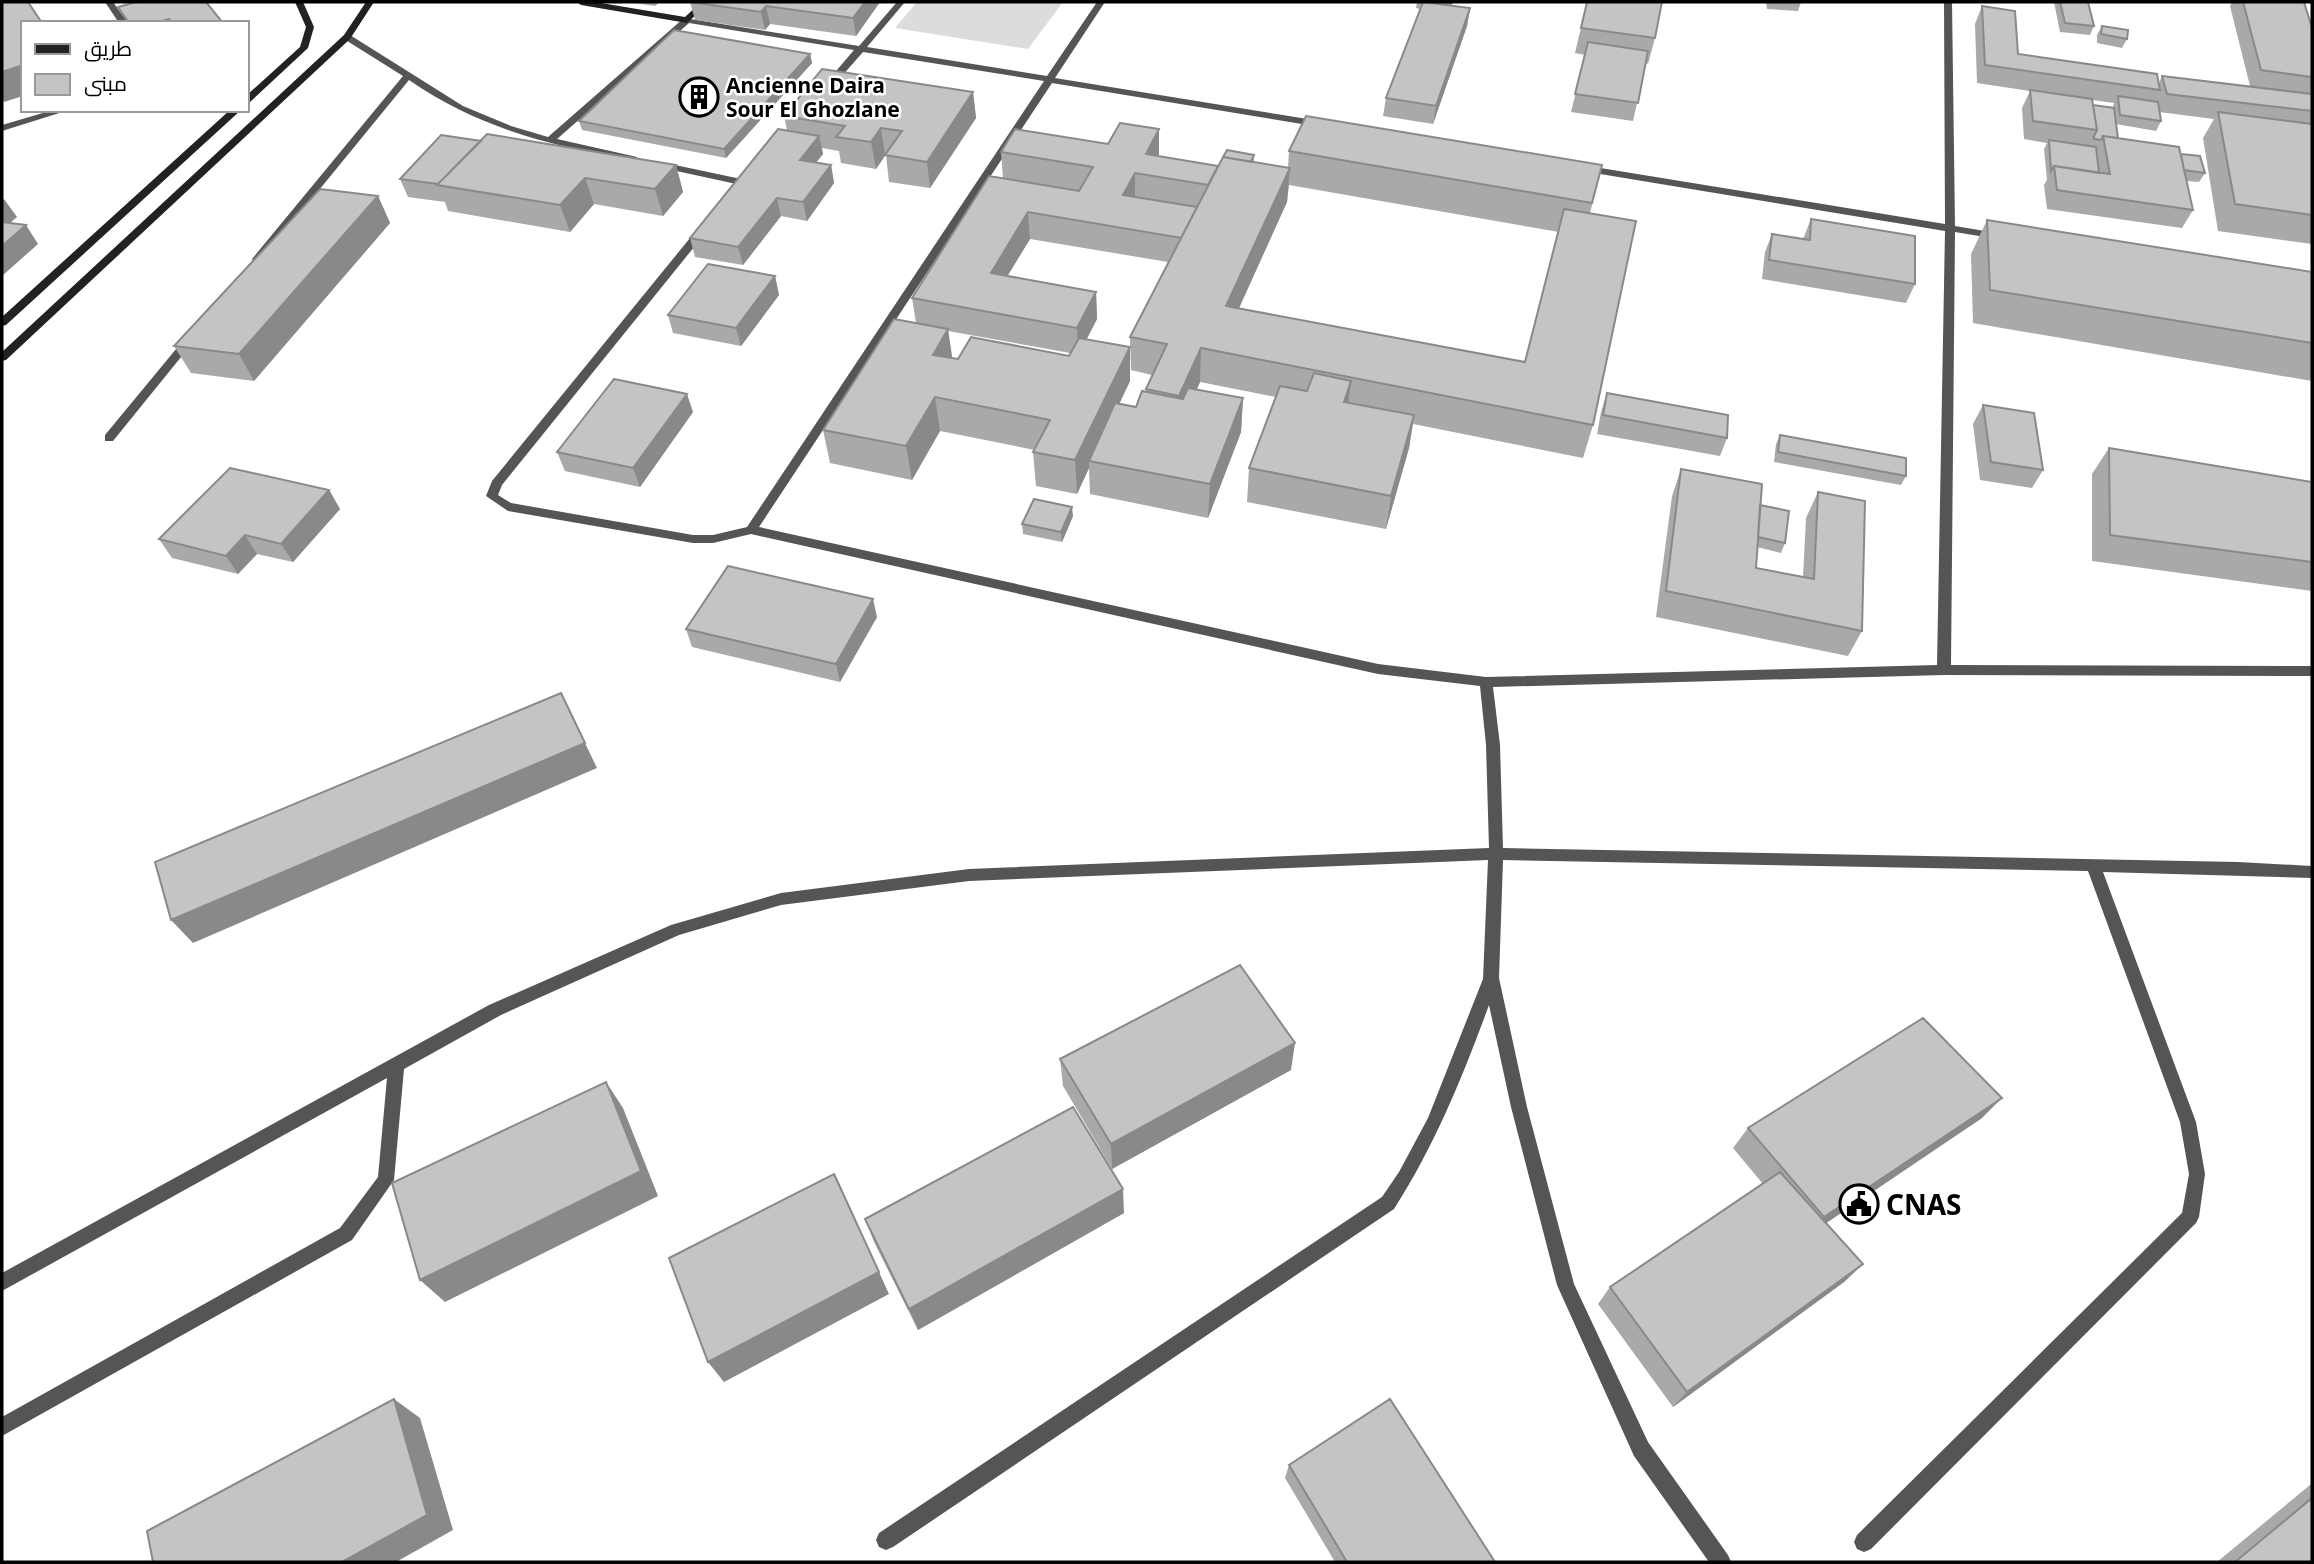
<svg xmlns="http://www.w3.org/2000/svg" width="2314" height="1564" font-family="'Noto Sans',Cairo,sans-serif">
	<style>
		.green { fill: #dcdcdc }
		.lines { fill: none; stroke-linecap: round; stroke-linejoin: round }
		.service { fill: #555; fill-rule: evenodd }
		.minor { fill: #555; fill-rule: evenodd }
		.secondary { fill: #222; fill-rule: evenodd }
		.wall { fill: #a9a9a9; fill-rule: evenodd }
		.shaded-wall { fill: #898989 }
		.building { fill: #c4c4c4; stroke: #898989; stroke-width: 2 }
		.labels { text-anchor: middle; dominant-baseline: central; stroke-width: 5; stroke-linejoin: round; paint-order: stroke }
		.far-poi-label { font-size: 21px; font-weight: bold; fill: #000; stroke: #fff; text-anchor: start }
		.near-poi-label { font-size: 28px; font-weight: bold; fill: #000; stroke: #fff; text-anchor: start }
	</style>
	<rect width="100%" height="100%" fill="#fff"/>
	<path class="green" d="M917,2H1063L1028,49L895,28Z"/>
	<g class="lines">
		<path class="service" d="M105,2H113L128,23H119Z
			M53,110H69L2,131V125Z"/>
		<path class="minor" d="M897,2H905L867,47L1047,76L1097,2H1105L1055,78L1320,121L1325,124L1320,127L1052,83L759,527L1378,664L1486,677L1937,665L1945,231L1582,171L1577,168L1582,165L1945,224L1944,2H1952L1955,226L1997,233L2002,236L1997,239L1955,232L1951,665L2312,666V676L1944,675L1493,687L1500,745L1503,848L2238,862L2312,866V878L2103,872L2196,1122L2205,1174L2199,1217L2196,1223L1871,1549L1864,1552L1857,1549L1854,1542L1857,1535L2182,1213L2189,1174L2180,1122L2088,871L1503,860L1499,978L1527,1107L1574,1284L1648,1442L1728,1555L1731,1562H1709L1634,1456L1557,1285L1511,1107L1489,1005C1463,1076 1435,1145 1394,1209L893,1547L886,1550L879,1547L876,1540L879,1533L1382,1197L1399,1172L1428,1118L1483,979L1488,860L969,881L781,905L679,935L501,1015L404,1069L394,1180L352,1240L2,1436V1417L340,1228L378,1177L387,1078L2,1291V1273L489,1005L671,925L781,893L969,869L1489,848L1486,745L1480,686L1378,674L751,534L713,543H693L508,511L486,496L492,481L699,227H707V231L502,485L498,495L511,503L693,535H713L747,527L1044,81L863,52L833,86L830,87L825,84L854,50L689,23L557,139L637,157V161L634,162C549,144 482,130 409,80L261,261H253L252,259L403,76L344,39V35H350L463,106L511,126L548,137L684,18L859,46Z
			M661,162L741,179L746,182L741,185L658,167V163Z
			M190,336L195,339L194,341L113,441H105V435L186,337Z"/>
		<path class="secondary" d="M295,2H303L314,27L308,48L250,102L247,103V95L300,47L306,27Z
			M366,2H374L350,39L6,360L2,361V352L344,35Z
			M577,2H595L685,17L701,2H710L687,23L581,5Z
			M230,110H241L6,325L2,326V317Z"/>
	</g>
	<path class="wall" d="M628,2H660L655,6Z
		M690,2H880L856,36L770,24L765,30L695,20Z
		M1417,2H1453L1452,5L1470,8L1467,26L1433,124L1383,116L1386,98L1420,9L1416,8Z
		M1587,2L1655,38L1648,64L1646,63L1633,121L1571,112L1585,55L1575,53Z
		M1766,2H1801L1798,11L1767,9Z
		M2054,2H2088L2094,26L2090,35L2060,32Z
		M2232,2H2304L2312,28V244L2218,231L2203,138L2214,119L2159,112L2161,121L2156,131L2116,124L2118,138L2181,154L2205,173L2199,182L2187,181L2193,210L2182,228L2047,209L2044,185L2047,180L2044,149L2047,143L2024,139L2022,108L2030,91L1977,83L1975,24L1982,6L2018,54L2159,83L2162,76L2250,86L2230,6ZM2092,100L2114,103L2113,107L2093,105Z
		M2102,26L2127,39L2122,48L2097,43V35Z
		M810,54L812,63L726,158L582,130L579,121Z
		M973,92L976,118L930,188L889,182L886,155L876,169L841,163L839,151L822,148L823,154L816,162L831,165L834,183L807,221L781,216L743,265L695,257L690,238L787,130L784,116Z
		M1289,151L1602,165L1590,213L1593,425L1583,458L1413,424L1409,448L1386,529L1247,502L1249,468L1276,397L1200,382L1197,389L1243,398L1241,432L1208,518L1090,494L1089,468L1077,494L1036,486L1033,452L1035,450L940,431L912,480L830,463L823,430L916,323L912,298L1003,179L1001,152L1159,156L1218,166L1254,155V162L1288,168ZM1289,185L1559,232L1525,362L1239,308L1287,202ZM1030,239L1168,262L1130,337L1131,370L1152,375L1146,389V392L1136,407L1119,404L1130,381V347L1087,339L1097,319L1096,292L1007,276ZM948,331L1070,353L1069,356L958,359L952,358Z
		M676,165L683,192L663,216L594,204L570,232L448,211L445,202L408,197L400,179Z
		M378,196L390,223L254,381L191,373L174,346Z
		M1811,219L1915,284L1906,303L1762,279L1765,252L1772,234L1803,239Z
		M1987,220L2312,272V381L1973,323L1971,254Z
		M775,276L779,295L741,346L673,333L668,315Z
		M1607,393L1727,438L1720,456L1597,434L1601,412Z
		M1983,405L2043,470L2032,488L1980,480L1973,424Z
		M693,412L640,487L565,471L557,452Z
		M1780,435L1906,476L1901,485L1774,462L1776,444Z
		M2109,448L2312,482V591L2092,561V474Z
		M1681,469L1760,505L1785,543L1781,553L1757,547L1756,568L1803,577L1806,518L1818,492L1862,631L1848,656L1656,617L1672,496Z
		M329,490L340,509L293,562L257,554L238,574L172,558L159,539Z
		M1073,516L1062,542L1023,534L1022,524Z
		M877,617L840,682L692,647L686,629Z
		M1060,1059L1291,1070L1112,1169L1063,1086Z
		M1982,1118L1826,1223L1863,1264L1844,1282L1673,1407L1598,1304L1610,1287L1763,1184L1733,1148L1748,1128Z
		M1124,1213L918,1330L874,1242L865,1219Z
		M1289,1465L1495,1562H1335L1285,1478Z
		M2312,1484V1562H2217L2310,1485Z"/>
	<path class="shaded-wall" d="M865,2H880L856,36L853,18Z
		M766,6L770,24L765,30L761,12Z
		M1470,8L1467,26L1433,124L1436,106Z
		M169,19L171,23H156Z
		M810,54L812,63L726,158L724,149Z
		M23,65V96L4,102L2,98V72Z
		M973,92L976,118L930,188L927,162Z
		M881,128L885,155L876,169L871,142Z
		M1159,129V156L1146,154Z
		M819,136L823,154L804,178L800,160Z
		M676,165L683,192L663,216L655,189Z
		M831,165L834,183L807,221L803,202Z
		M1290,168L1287,202L1225,339L1226,306Z
		M1135,173V200L1123,195Z
		M585,178L594,204L570,232L560,205Z
		M378,196L390,223L254,381L239,354Z
		M777,198L781,216L743,265L738,247Z
		M4,199L17,217L2,230V201Z
		M1028,212L1030,239L993,300L991,273Z
		M26,225L38,244L2,276V246Z
		M775,276L779,295L741,346L736,328Z
		M1096,292L1097,319L1078,355L1077,328Z
		M948,329L953,363L933,355Z
		M1130,347V381L1092,462L1089,461V468L1077,494L1075,460Z
		M1201,348L1200,382L1178,429L1179,396Z
		M1351,381L1347,414L1344,402Z
		M687,394L693,412L640,487L633,468Z
		M935,397L940,431L912,480L906,446Z
		M1243,398L1241,432L1208,518L1210,484Z
		M1414,415L1409,448L1386,529L1391,496Z
		M329,490L340,509L293,562L281,544Z
		M1072,507L1073,516L1062,542L1061,532Z
		M245,535L257,554L238,574L226,556Z
		M873,599L877,617L840,682L836,664Z
		M585,743L597,768L193,943L171,920Z
		M1295,1043L1291,1070L1112,1169L1111,1144Z
		M606,1082L623,1108L658,1196L445,1302L420,1280Z
		M2002,1098L1982,1118L1807,1236L1824,1217Z
		M1123,1189L1124,1213L918,1330L909,1309Z
		M1863,1264L1844,1282L1673,1407L1687,1392Z
		M879,1272L889,1294L724,1382L708,1362Z
		M394,1399L420,1418L453,1530L396,1562H342Z"/>
	<path class="building" d="M2,2H28L42,23H23V65L2,72Z
		M136,2H206L223,23H172L169,19L156,23H129L118,7Z
		M690,2H865L853,18L766,6L761,12Z
		M1423,2L1470,8L1436,106L1386,98Z
		M1436,2H1451V4Z
		M1587,2H1662L1655,38L1581,28Z
		M2060,2H2088L2094,26L2065,23Z
		M2243,2H2304L2312,28V77L2261,70Z
		M1982,6L2015,11L2018,54L2157,74L2160,90L1985,65Z
		M2102,26L2128,30L2127,39L2101,34Z
		M674,30L810,54L724,149L579,121Z
		M1588,42L1648,51L1638,103L1575,94Z
		M822,69L973,92L927,162L885,155L902,131L881,128L871,142L836,137L845,126L784,116Z
		M2162,76L2312,94V111L2167,94Z
		M2030,90L2092,99L2097,130L2033,121Z
		M2118,96L2158,102L2161,121L2120,115Z
		M2093,105L2114,108L2118,138L2103,136L2101,140L2094,139V136L2097,130Z
		M2218,112L2312,124V215L2235,204Z
		M1306,116L1602,165L1592,203L1289,151Z
		M1120,123L1159,129L1146,154L1218,166L1208,185L1135,173L1123,195L1197,207L1181,238L1028,212L991,273L1096,292L1077,328L912,298L989,176L1079,191L1093,167L1001,152L1015,129L1108,144Z
		M778,129L819,136L800,160L831,165L803,202L777,198L738,247L690,238Z
		M487,134L676,165L655,189L585,178L560,205L437,185Z
		M441,135L481,141L438,184L400,179Z
		M2103,136L2179,147L2193,210L2057,190L2054,166L2110,174Z
		M2049,140L2096,147L2099,173L2054,166L2051,171Z
		M1227,150L1254,155L1251,162L1223,157Z
		M2181,154L2200,156L2205,173L2184,170Z
		M1223,157L1290,168L1226,306L1525,362L1564,209L1636,221L1593,425L1201,348L1179,396L1146,389L1167,344L1130,337Z
		M320,189L378,196L239,354L174,346Z
		M1811,219L1915,236V284L1769,260L1772,234L1810,240Z
		M1987,220L2312,272V343L1990,290Z
		M2,222L26,225L2,246Z
		M708,264L775,276L736,328L668,315Z
		M894,319L948,329L933,355L958,359L971,337L1069,356L1079,338L1130,347L1075,460L1033,452L1050,420L935,397L906,446L823,430Z
		M1314,373L1351,381L1344,402L1414,415L1391,496L1249,468L1280,386L1307,391Z
		M614,379L687,394L633,468L557,452Z
		M1188,388L1243,398L1210,484L1089,461L1115,403L1136,407L1142,391L1183,399Z
		M1607,393L1728,415L1727,438L1603,415Z
		M1983,405L2034,413L2043,470L1991,462Z
		M1780,435L1906,458V476L1778,452Z
		M2109,448L2312,482V562L2110,535Z
		M230,468L329,490L281,544L245,535L226,556L159,539Z
		M1681,469L1762,484L1756,568L1814,579L1818,492L1865,501L1862,631L1666,591Z
		M1034,499L1072,507L1061,532L1022,524Z
		M1760,505L1789,511L1785,543L1758,537Z
		M728,566L873,599L836,664L686,629Z
		M561,693L585,743L171,920L155,862Z
		M1240,965L1295,1043L1111,1144L1060,1059Z
		M1923,1018L2002,1098L1824,1217L1748,1128Z
		M606,1082L641,1171L420,1280L392,1183Z
		M1073,1107L1123,1189L909,1309L865,1219Z
		M1780,1172L1863,1264L1687,1392L1610,1287Z
		M834,1174L879,1272L708,1362L669,1258Z
		M394,1399L427,1515L342,1562H153L147,1531Z
		M1390,1399L1495,1562H1347L1289,1465Z
		M2312,1498V1562H2235Z"/>
	<defs>
		<g id="building-ring" transform="scale(2.0125)"><circle r="9.5" fill="#fff" stroke="#000" stroke-width="1.5"/><path d="M-4-6H4V6H1V3H-1V6H-4ZM-2.5-4.3h1.7v1.8h-1.7ZM.8-4.3h1.7v1.8H.8ZM-2.5-1h1.7V.8h-1.7ZM.8-1h1.7V.8H.8Z" fill="#000"/></g>
		<g id="civic-ring" transform="scale(2.0125)"><circle r="9.5" fill="#fff" stroke="#000" stroke-width="1.5"/><path d="M-.6-6.5H3V-4.5H.6V-3L4-1V1h2V6H-6V1h2V-1L-.6-3ZM-1.2 2.5V6h2.4V2.5Z" fill="#000"/></g>
	</defs>
	<g fill-rule="evenodd">
		<use href="#building-ring" x="699" y="97"/>
		<use href="#civic-ring" x="1859" y="1204"/>
	</g>
	<g class="labels">
		<g class="far-poi-label">
			<text x="726" y="85">Ancienne Daira<tspan x="726" dy="24">Sour El Ghozlane</tspan></text>
		</g>
		<g class="near-poi-label">
			<text x="1886" y="1204">CNAS</text>
		</g>
	</g>
	<rect width="2314" height="1564" fill="none" stroke="#000000" stroke-width="7"/>
	<rect x="21" y="21" width="228" height="91" fill="#ffffff" stroke="#999999" stroke-width="2"/>
	<rect x="35" y="44" width="35" height="10" fill="#222222" stroke="#999999" stroke-width="2"/>
	<text x="84" y="56" font-size="21" fill="#000000">طريق</text>
	<rect x="35" y="74" width="35" height="21" fill="#c4c4c4" stroke="#999999" stroke-width="2"/>
	<text x="84" y="91" font-size="21" fill="#000000">مبنى</text>
</svg>
